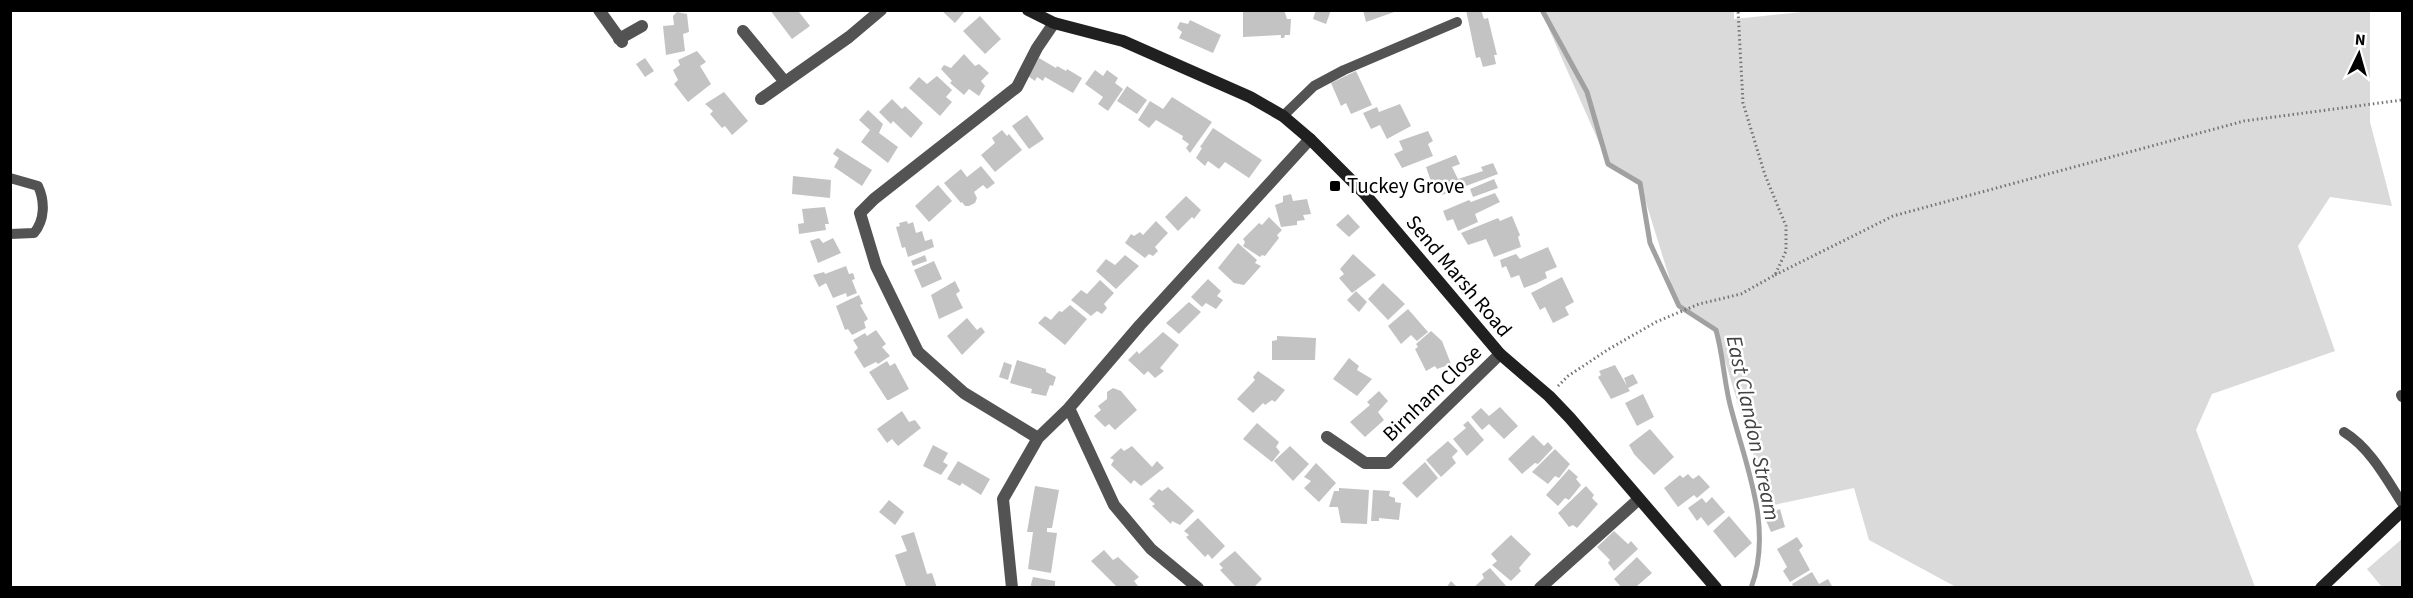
<svg xmlns="http://www.w3.org/2000/svg" width="2413" height="598" font-family="'Source Sans 3',sans-serif">
	<style>
		.green { fill: #dadada }
		.lines { fill: none; stroke-linecap: round; stroke-linejoin: round }
		.stream { stroke: #a1a1a1; stroke-width: 5 }
		.building { fill: #c3c3c3 }
		.path { stroke: #757575; stroke-width: 3; stroke-dasharray: 1.5 3; stroke-linecap: butt }
		.service { stroke: #535353; stroke-width: 10 }
		.minor { stroke: #535353; stroke-width: 12 }
		.secondary { stroke: #202020; stroke-width: 12 }
		.poi-dot { fill: #000; stroke: #fff; stroke-width: 2 }
		.labels { text-anchor: middle; dominant-baseline: central; stroke-width: 5; stroke-linejoin: round; paint-order: stroke }
		.poi-label { font-size: 21px; fill: #000; stroke: #fff; text-anchor: start }
		.street-label { font-size: 21px; fill: #000; stroke: #fff }
		.water-label { font-size: 22px; font-style: italic; fill: #424242; stroke: #fff }
	</style>
	<rect width="100%" height="100%" fill="#fff"/>
	<path class="green" d="M1734,11V19L1822,10L2370,11V122L2392,206L2330,197L2298,246L2335,351L2212,394L2196,430L2255,587H1956L1869,540L1854,488L1769,506L1716,331L1678,306L1640,183L1608,163L1541,11Z
		M2402,539V587H2382L2367,569Z"/>
	<g class="lines">
		<path class="stream" d="M1542,10L1587,92L1608,164L1640,183L1650,243L1679,306L1716,330C1724,358 1724,386 1732,412C1747,469 1773,529 1751,588"/>
	</g>
	<path class="building" d="M770,10H800L799,12L810,26L792,39Z
		M941,10H966L955,23Z
		M1267,10H1284L1287,19H1291L1290,35H1285L1284,38H1281V35L1243,37V12Z
		M1316,10H1331L1326,24L1313,19Z
		M1363,10H1397V11L1366,22Z
		M1466,10H1481L1484,19L1488,18L1497,55H1494L1496,64L1483,67L1480,57L1476,58Z
		M677,12L687,14L689,32L683,34L685,51L666,55L663,26L674,25L673,16Z
		M980,16L1001,39L985,54L963,31Z
		M1190,20L1221,35L1213,53L1179,38L1182,32L1177,28L1180,22L1188,24Z
		M697,51L706,62L700,66L711,84L688,102L674,84L678,80L673,70L680,65L678,60Z
		M964,54L975,66L979,64L989,73L981,81L985,86L979,96L969,89L964,95L950,83L952,81L941,69L944,65L951,68Z
		M645,58L654,71L645,77L636,64Z
		M1039,58L1056,68L1057,66L1066,71L1067,69L1082,78L1073,93L1045,77L1043,81L1037,77L1035,81L1028,76Z
		M1095,70L1103,76L1107,70L1118,78L1115,83L1123,89L1108,111L1098,104L1103,97L1085,84Z
		M1356,71L1372,105L1351,114L1346,103L1341,106L1331,83Z
		M937,76L952,90L946,97L952,102L940,116L909,88L919,77L927,84Z
		M1127,86L1147,100L1137,114L1117,101Z
		M724,92L748,121L732,135L725,126L722,128L710,114L713,111L705,104Z
		M1172,97L1212,122L1190,153L1186,148L1189,144L1182,139L1183,136L1156,120L1149,128L1138,120L1150,101L1163,109Z
		M892,99L902,109L905,106L923,123L911,138L893,121L891,124L879,112Z
		M1400,104L1411,126L1387,139L1380,125L1371,129L1363,113L1377,107L1379,112Z
		M868,110L883,124L879,133L898,147L888,163L861,142L870,130L859,120Z
		M1027,115L1044,139L1029,149L1012,126Z
		M1213,128L1262,160L1249,178L1225,162L1219,169L1208,161L1205,166L1196,158L1202,148L1200,147Z
		M1002,130L1007,136L1009,134L1022,150L995,172L981,155L995,143L992,138Z
		M1428,131L1433,141L1428,144L1433,156L1402,168L1394,154L1403,150L1399,141Z
		M837,148L872,170L862,186L834,167L839,158L833,154Z
		M1456,155L1460,164L1452,167L1458,179L1483,171L1481,167L1493,163L1498,174L1442,195L1438,184L1433,187L1426,167Z
		M981,166L995,183L987,189L983,185L974,192L977,198L975,203L969,206H965L962,202L961,203L944,183L961,169L967,177Z
		M793,176L831,180L830,198L792,194Z
		M1494,179L1498,188L1473,197L1470,189Z
		M938,185L952,201L929,222L915,206Z
		M1495,193L1500,202L1475,214L1478,222L1458,231L1453,219L1447,221L1443,211L1469,200L1471,202Z
		M1291,194L1293,201L1307,199L1311,214L1303,215L1305,220L1297,221V225L1281,227L1275,205L1283,202V196Z
		M1186,196L1201,210L1194,219L1192,217L1178,231L1165,217Z
		M825,207L829,224H825L826,230L799,234L798,224L804,223L802,209Z
		M1348,214L1360,227L1349,237L1336,225Z
		M1512,216L1520,235L1518,237L1521,247L1494,257L1486,239L1468,245L1461,233L1498,218L1500,221Z
		M1269,217L1282,230L1277,235L1279,238L1265,256L1262,255L1260,257L1243,246L1245,242L1243,239L1259,223L1262,225Z
		M907,221L908,224L913,222L916,233L922,231L925,241L932,239L934,247L908,257L905,247L902,248L896,227L900,226L899,223Z
		M1156,221L1168,233L1155,247L1158,251L1153,256L1149,254L1145,258L1125,243L1131,234L1134,236L1140,232L1143,235Z
		M819,238L823,243L833,238L841,253L818,263L810,241Z
		M1238,243L1257,260L1255,263L1261,266L1244,285L1234,283L1218,268Z
		M1548,247L1557,267L1545,272L1547,278L1537,283L1524,288L1519,275L1511,278L1506,266L1502,268L1500,260L1516,254L1520,259Z
		M1353,254L1376,275L1352,293L1339,278L1344,274L1340,269Z
		M925,255L927,261L913,266L911,261Z
		M1125,255L1139,266L1116,289L1096,271L1106,259L1115,265Z
		M934,261L942,279L922,288L914,270Z
		M846,266L849,274L853,273L855,279L852,280L857,293L847,297L846,293L833,298L826,283L819,287L813,275L824,272L825,274Z
		M1562,277L1574,302L1565,307L1569,315L1553,323L1545,307L1540,310L1531,293Z
		M1208,279L1221,291L1217,296L1223,300L1216,309L1206,303L1202,307L1191,297Z
		M1100,280L1114,293L1104,304L1107,308L1102,314L1097,311L1091,316L1071,300L1081,290L1087,294Z
		M955,281L960,291L956,294L963,308L939,319L931,295Z
		M1383,283L1405,304L1388,320L1368,299Z
		M1356,291L1367,302L1359,312L1347,300Z
		M859,295L863,304L860,305L868,319L864,322L866,328L852,335L848,329L845,330L836,306Z
		M1189,302L1201,312L1179,334L1166,323Z
		M1070,305L1087,319L1065,345L1038,323L1045,316L1051,320L1059,311L1062,312Z
		M1408,309L1428,332L1417,341L1411,335L1401,344L1388,326Z
		M967,318L977,330L981,327L985,332L962,355L947,336Z
		M876,330L886,344L882,347L890,356L878,364L876,362L864,368L854,352L858,348L853,340L865,333L867,336Z
		M1431,331L1442,341L1451,364L1437,369L1435,366L1426,371L1415,349L1418,347L1416,344Z
		M1163,332L1179,345L1160,368L1164,371L1155,378L1148,371L1144,375L1128,360L1137,351L1139,354Z
		M1277,336L1316,338L1315,360H1272V341L1277,340Z
		M1349,358L1359,366L1357,370L1372,379L1357,396L1333,379Z
		M1017,360L1046,369V372L1056,377L1053,386L1050,385L1046,396L1031,393L1032,389L1010,383Z
		M887,361L890,366L895,363L909,389L889,400H887L869,372Z
		M1004,362L1012,365L1008,380L999,377Z
		M1615,365L1627,386L1624,378L1633,374L1638,383L1628,388L1630,391L1611,399L1598,377L1601,375L1599,371Z
		M1258,371L1285,390L1275,402L1272,400L1265,405L1263,403L1253,413L1237,399L1255,380L1253,377Z
		M1113,388L1121,391L1137,410L1115,430L1109,424L1105,427L1094,416L1101,410L1098,406L1107,399V392Z
		M1379,391L1388,401L1378,412L1384,420L1365,437L1350,422L1370,405L1367,402Z
		M1643,394L1654,417L1637,426L1625,403Z
		M1500,407L1518,426L1504,439L1489,424L1482,430L1471,417L1481,408L1489,416Z
		M902,411L909,422L915,420L921,428L898,446L892,439L887,443L877,429Z
		M1468,421L1484,440L1467,456L1453,439L1466,428L1463,425Z
		M1257,423L1279,442L1276,447L1280,452L1272,462L1243,439Z
		M1650,429L1674,457L1654,475L1634,454L1629,445Z
		M1533,435L1544,446L1548,442L1553,448L1538,464L1535,463L1522,474L1508,459Z
		M1448,441L1458,451L1452,457L1456,463L1441,477L1426,460Z
		M933,445L948,453L943,462L948,465L941,475L923,466Z
		M1132,446L1152,467L1157,461L1164,468L1141,486L1134,480L1131,484L1111,465L1114,460L1110,458L1121,448L1124,451Z
		M1290,446L1309,464L1293,481L1274,461Z
		M1555,449L1570,464L1559,478L1555,476L1548,484L1532,472Z
		M958,461L990,479L981,495L962,483L960,486L947,479Z
		M1425,462L1438,478L1417,498L1402,483Z
		M1316,463L1336,483L1319,502L1304,488L1311,481L1304,477Z
		M1569,469L1578,477L1576,479L1581,485L1569,500L1565,498L1558,506L1546,495Z
		M1688,474L1693,479L1699,475L1710,487L1697,498L1694,495L1678,507L1664,488L1680,475L1683,478Z
		M1035,486L1059,490L1052,528H1047V532L1057,533L1051,573L1028,569L1033,532H1027Z
		M1586,486L1594,495L1592,498L1598,504L1577,528L1573,525L1569,527L1558,513Z
		M1168,487L1194,511L1180,525L1172,521L1171,524L1152,506L1155,504L1149,499L1159,489L1162,491Z
		M1339,488L1369,490L1367,524L1341,523L1338,507H1329L1334,491H1339Z
		M1373,490L1390,491L1389,496L1395,498V502L1401,503L1399,520L1379,518V521H1371Z
		M1712,497L1725,512L1708,526L1701,517L1697,521L1688,508L1702,498L1706,503Z
		M889,500L904,512L895,525L879,512Z
		M1780,509L1785,527L1771,532L1764,516Z
		M1729,516L1752,543L1735,558L1713,531Z
		M1198,518L1225,546L1212,559L1208,554L1205,557L1186,537L1189,535L1184,531Z
		M1614,531L1628,544L1631,541L1638,549L1614,571L1608,563L1610,560L1597,547Z
		M914,532L927,574L932,573L937,588L906,586L895,555L907,551L901,536Z
		M1511,535L1531,554L1519,568L1521,571L1511,581L1492,565L1497,561L1491,554Z
		M1797,537L1803,546L1799,550L1810,570L1790,582L1783,571L1787,567L1777,549Z
		M1104,550L1113,560L1118,557L1139,577L1134,581L1138,586L1136,588H1118L1091,561Z
		M1235,551L1262,579L1253,588H1237L1220,570L1223,568L1219,564Z
		M1637,557L1652,573L1637,586L1638,588H1622L1614,579Z
		M1490,568L1508,588H1473L1484,578L1482,574Z
		M1812,572L1819,584L1828,579L1833,588H1794L1792,584Z
		M1033,577L1055,581V588H1030Z
		M1451,581L1458,588H1446Z"/>
	<g class="lines">
		<path class="path" d="M1775,275L1893,216L2244,121L2402,100
			M1558,386L1568,376L1609,349L1656,322L1699,304L1741,294L1775,275L1786,251V226L1765,175L1743,103L1738,10"/>
		<path class="service" d="M1283,116L1314,86L1344,70L1457,22
			M10,178L38,186C45,201 45,220 34,233L10,234
			M2401,395L2402,397
			M2344,432C2370,448 2386,478 2402,503"/>
		<path class="minor" d="M599,10L622,42
			M1054,23L1037,48L1017,87L874,199L860,213L876,266L918,352L964,393L1038,438L1069,408L1140,325L1310,139
			M743,31L785,82
			M619,39L642,26
			M761,99L849,37L881,10
			M1069,408L1114,505L1151,549L1198,588
			M1327,437L1365,463H1388L1500,354
			M1012,588L1003,499L1038,438
			M1540,588L1639,499"/>
		<path class="secondary" d="M1028,10L1054,23L1123,41L1250,97L1283,116L1310,139L1364,193L1500,354L1549,396L1570,418L1716,588
			M2321,588L2402,511"/>
	</g>
	<rect class="poi-dot" x="1329" y="180" width="12" height="12" rx="3"/>
	<g class="labels">
		<g class="poi-label">
			<text x="1347" y="186">Tuckey Grove</text>
		</g>
		<g class="street-label">
			<text transform="translate(1459 276) rotate(50)">Send Marsh Road</text>
			<text transform="translate(1432 393) rotate(-44)">Birnham Close</text>
		</g>
		<g class="water-label">
			<text transform="translate(1753 428) rotate(78)">East Clandon Stream</text>
		</g>
	</g>
	<rect width="2413" height="598" fill="none" stroke="#000000" stroke-width="24"/>
	<g transform="translate(2359 54) rotate(5)" stroke="#ffffff" stroke-width="4.5" paint-order="stroke">
	<path d="M0-4.5L10 22L0 15L-10 22Z" fill="#000000"/>
	<text y="-9" font-size="16" font-weight="bold" text-anchor="middle" fill="#000000">N</text>
	</g>
</svg>
